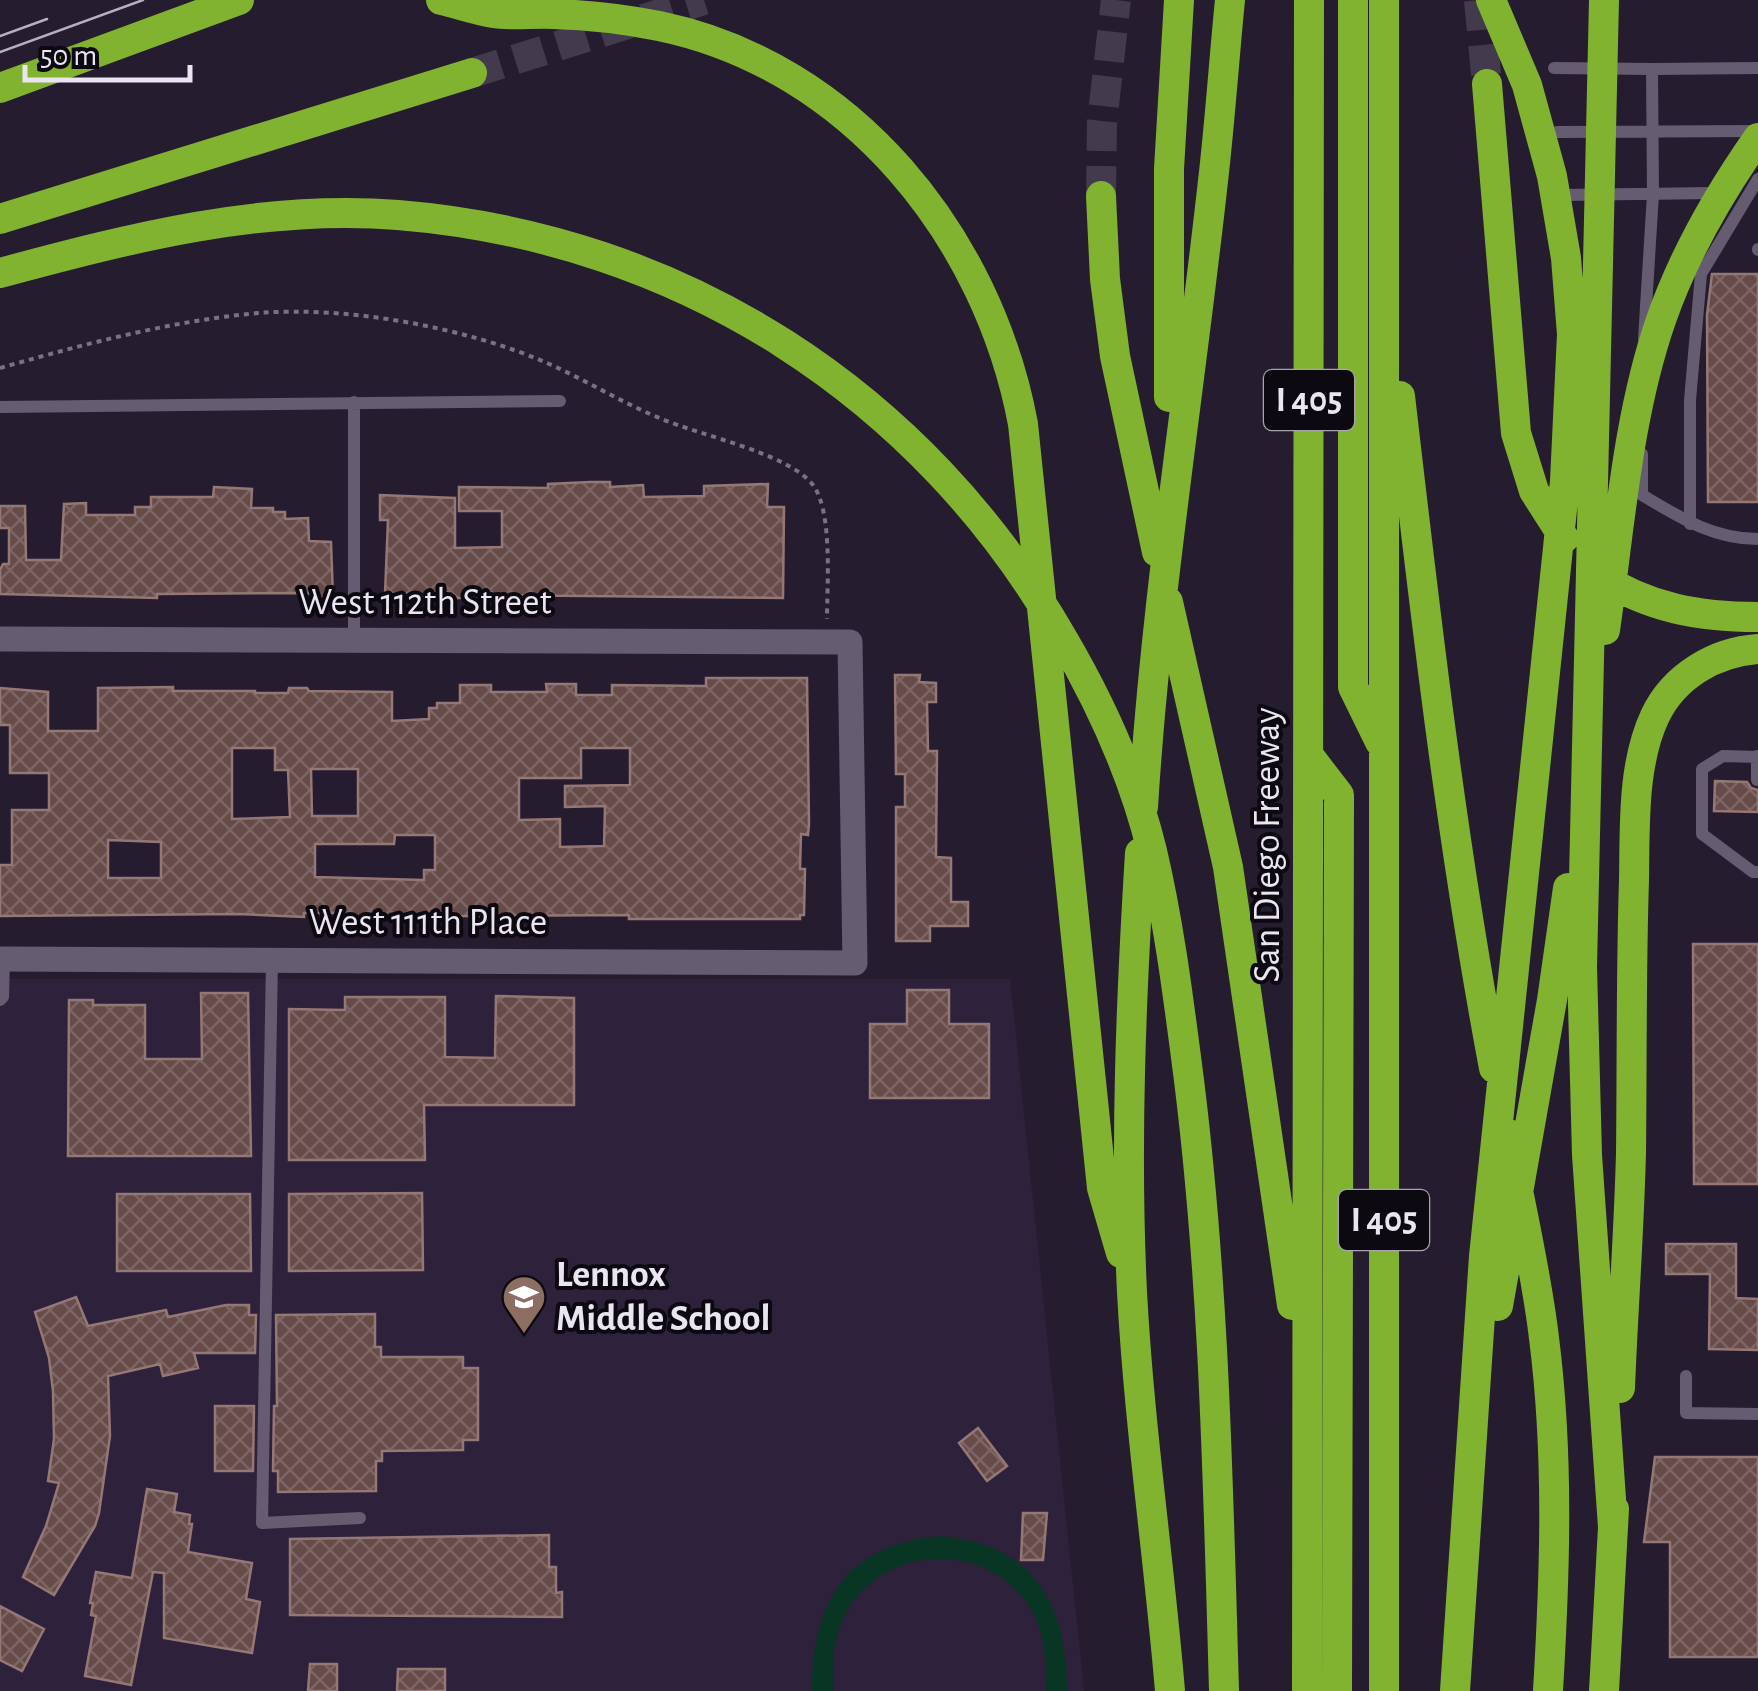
<svg xmlns="http://www.w3.org/2000/svg" width="1758" height="1691" font-family="'Alegreya Sans',sans-serif">
	<style>
		.built { fill: #2e213b }
		.garden { fill: #093524 }
		.building { fill: url(#building-cross-hatch); stroke: #957775; stroke-width: 2.5; fill-rule: evenodd }
		.lines { fill: none; stroke-linecap: round; stroke-linejoin: round }
		.motorway-tunnel { stroke: #443a4d; stroke-width: 30; stroke-dasharray: 30 15; stroke-linecap: butt }
		.path { stroke: #7a7283; stroke-width: 4; stroke-dasharray: 5 5; stroke-linecap: butt }
		.service { stroke: #665c72; stroke-width: 12 }
		.minor { stroke: #665c72; stroke-width: 25 }
		.motorway { stroke: #81b230; stroke-width: 30 }
		.tram { stroke: #b6afbe; stroke-width: 2.5 }
		.labels { text-anchor: middle; dominant-baseline: central; stroke-width: 8; stroke-linejoin: round; paint-order: stroke }
		.shield { fill: #0d0911; stroke: #a8a3ae; stroke-width: 2.5 }
		.shield-label { font-size: 35px; font-weight: bold; fill: #ebe5f2 }
		.street-label { font-size: 38px; fill: #ebe5f2; stroke: #0d0911 }
		.poi-label { font-size: 38px; font-weight: bold; fill: #ebe5f2; stroke: #0d0911; text-anchor: start }
	</style>
	<defs>
		<pattern id="building-cross-hatch" width="8" height="8" patternUnits="userSpaceOnUse" patternTransform="scale(2.5)"><rect width="8" height="8" fill="#664b49"/><path d="M0 0l8 8M0 8l8-8" fill="none" stroke="#7c6564"/></pattern>
	</defs>
	<rect width="100%" height="100%" fill="#261c30"/>
	<path class="built" d="M0,979H1010L1084,1691H0Z"/>
	<path class="garden" d="M939,1536C1033,1543 1067,1603 1067,1691H1046C1046,1665 1046,1639 1034,1615C993,1534 868,1542 839,1629C832,1649 833,1670 833,1691H812C812,1603 845,1545 939,1536Z"/>
	<path class="building" d="M1712,274H1758V502H1708L1707,315Z
		M590,482H610V487L643,485L644,497L704,496V486L768,484L767,507H784L783,598L495,595V598H424V594H385L388,520H380V495L455,498V548L502,547V511H459V487L548,488V484Z
		M214,487L252,489L251,508H273V512H285V519L308,518L309,541L331,542L333,598H313V594L305,593L157,594V598L0,594V570L3,564H9V528H0V506H25L26,560H61L64,504L86,503V515H135V507H151V497H213Z
		M895,675H920L919,682L936,683V702H927L928,751H937L936,857L951,858V902H968V926H930V941H896V807H905V774H896Z
		M706,678H807L809,824L808,835L801,834L800,869H805L804,915H800V919H629V915L344,917V913H304V917L239,914L0,916V865H12V810H49V773H10V725H0V688L48,692V731H98V688L173,687V691H255V693H288L289,688H307L309,691L392,692V721L429,719V708H437V703H460V685H491V692H547L546,684H576V695H612V685L706,686ZM232,748H275V770H288L290,817L232,819ZM581,748H630V785L565,786V807L605,806L604,846L560,847V819L519,820V778H581ZM311,769H358V816H312ZM395,835H435V870H424V880L315,877V844H394ZM108,840L161,842V878H108Z
		M1715,781L1747,782L1751,788L1758,790V812L1714,811Z
		M1693,944H1758V1184H1694Z
		M907,990H949V1024H989V1098H870V1024H907Z
		M201,993H248L251,1156H68L69,1000H93V1005H145V1059H202Z
		M496,996L574,998V1105H424L425,1160H289V1009L345,1010V997H445V1057L495,1058Z
		M422,1193L423,1270L289,1271V1194Z
		M117,1194H250L251,1271H117Z
		M1666,1244H1736V1298L1758,1299V1350L1709,1349L1710,1274H1666Z
		M76,1297L88,1326L166,1310L168,1317L226,1305H249V1315H256L255,1353H194L198,1368L163,1376L160,1364L108,1376L110,1436L99,1513L95,1526L54,1595L23,1577L46,1526L59,1483L48,1481L54,1439L53,1391L49,1358L35,1312Z
		M375,1314V1347H381V1357H463V1368H478V1440H463V1450L382,1451V1461H376V1491L278,1492V1471H273L274,1406H277L276,1315Z
		M215,1406H254L253,1471H215Z
		M978,1428L1007,1466L987,1481L959,1443Z
		M1655,1457H1758V1657H1670V1542H1644Z
		M147,1489L177,1494L174,1512L190,1515L189,1524H192L188,1552L252,1563L246,1599L260,1602L252,1653L164,1638V1573L153,1572L131,1685L85,1676L96,1616L91,1615L93,1603H90L96,1572L132,1578Z
		M1023,1513H1047L1043,1560H1021Z
		M549,1535V1567H556V1593L562,1592V1617L290,1615V1539Z
		M0,1606L44,1629L22,1671L0,1660Z
		M310,1664H337V1691H308Z
		M398,1669H445V1691H397Z"/>
	<g class="lines">
		<path class="motorway-tunnel" d="M1479,0L1487,84
			M472,73L704,0
			M1101,196L1102,122L1116,0"/>
		<path class="path" d="M0,368C85,344 170,321 258,313C348,306 464,327 547,363C586,380 622,403 662,419C699,435 790,454 813,485C833,512 827,585 827,619"/>
		<path class="service" d="M1554,68L1652,69
			M1557,132L1758,131
			M1561,195L1713,193
			M1758,249V250
			M1644,339L1653,194L1652,69L1758,68
			M354,402V640
			M0,407L560,401
			M1642,454V495C1679,517 1713,539 1758,539
			M1690,524V400L1701,274L1758,179
			M1757,756V780
			M1758,757L1723,756L1702,769V834L1753,872H1758
			M272,960L262,1523L360,1518
			M0,1000L3,997L4,959
			M1686,1376V1413L1758,1414"/>
		<path class="minor" d="M0,639L850,642L855,963L0,959"/>
		<path class="motorway" d="M441,0C458,4 475,10 493,13C512,16 533,13 553,14C589,15 624,19 659,26C852,66 988,237 1023,424L1102,1188L1121,1253
			M1353,0V687L1380,742
			M1604,0L1582,967L1587,1155L1613,1527
			M1487,84L1516,433L1534,491L1564,538
			M0,88L239,0
			M1101,196L1105,279L1115,356L1157,552
			M0,219L472,73
			M0,273C130,238 262,204 398,215C681,238 923,394 1063,639C1101,704 1134,777 1152,851C1168,919 1177,988 1186,1057C1214,1267 1218,1479 1224,1691
			M1400,396C1426,621 1452,845 1494,1068
			M1169,397V169L1179,0
			M1598,575C1648,608 1699,617 1758,617
			M1168,602L1228,867L1292,1305
			M1605,630C1620,527 1627,418 1661,320C1684,254 1718,195 1758,138
			M1309,756L1339,795L1337,1691
			M1143,807C1156,597 1190,390 1213,181C1220,121 1224,60 1230,0
			M1140,853C1131,999 1125,1145 1132,1292C1139,1425 1159,1558 1170,1691
			M1507,1133C1519,1201 1536,1269 1544,1338C1559,1456 1555,1573 1548,1691
			M1498,1306L1552,1000L1568,888
			M1620,1388C1623,1310 1629,1232 1631,1153C1632,1062 1631,971 1634,880C1635,827 1632,765 1655,716C1674,676 1715,652 1758,649
			M1307,1691L1309,0
			M1384,1691V0
			M1455,1691L1484,1256L1565,481L1572,334L1566,258L1552,176L1527,85L1491,0
			M1604,1691L1614,1509"/>
		<path class="tram" d="M0,36L47,19
			M0,52L143,0"/>
	</g>
	<defs>
		<g id="school-pin" transform="scale(2.25)"><path d="M0 17L-7.5 6A9.5 9.5 0 1 1 7.5 6Z" fill="#8d6e63" stroke="#0d0911"/><path d="M0-5L7-2L0 1L-7-2ZM-4 1L0 2.5L4 1V4Q0 6-4 4Z" fill="#fff"/></g>
	</defs>
	<g fill-rule="evenodd">
		<use href="#school-pin" x="524" y="1297"/>
	</g>
	<g class="labels">
		<g class="shield">
			<rect x="1264" y="370" width="90" height="60" rx="8"/>
			<rect x="1339" y="1190" width="90" height="60" rx="8"/>
		</g>
		<g class="shield-label">
			<text x="1309" y="400">I 405</text>
			<text x="1384" y="1220">I 405</text>
		</g>
		<g class="street-label">
			<text x="425" y="603">West 112th Street</text>
			<text transform="translate(1268 845) rotate(-90)">San Diego Freeway</text>
			<text x="428" y="923">West 111th Place</text>
		</g>
		<g class="poi-label">
			<text x="556" y="1275">Lennox<tspan x="556" dy="44">Middle School</tspan></text>
		</g>
	</g>
	<path d="M25 65v15h165v-15" fill="none" stroke="#ebe5f2" stroke-width="5"/>
	<text x="40" y="65" font-size="30" fill="#ebe5f2" stroke="#0d0911" stroke-width="8" paint-order="stroke">50 m</text>
</svg>
